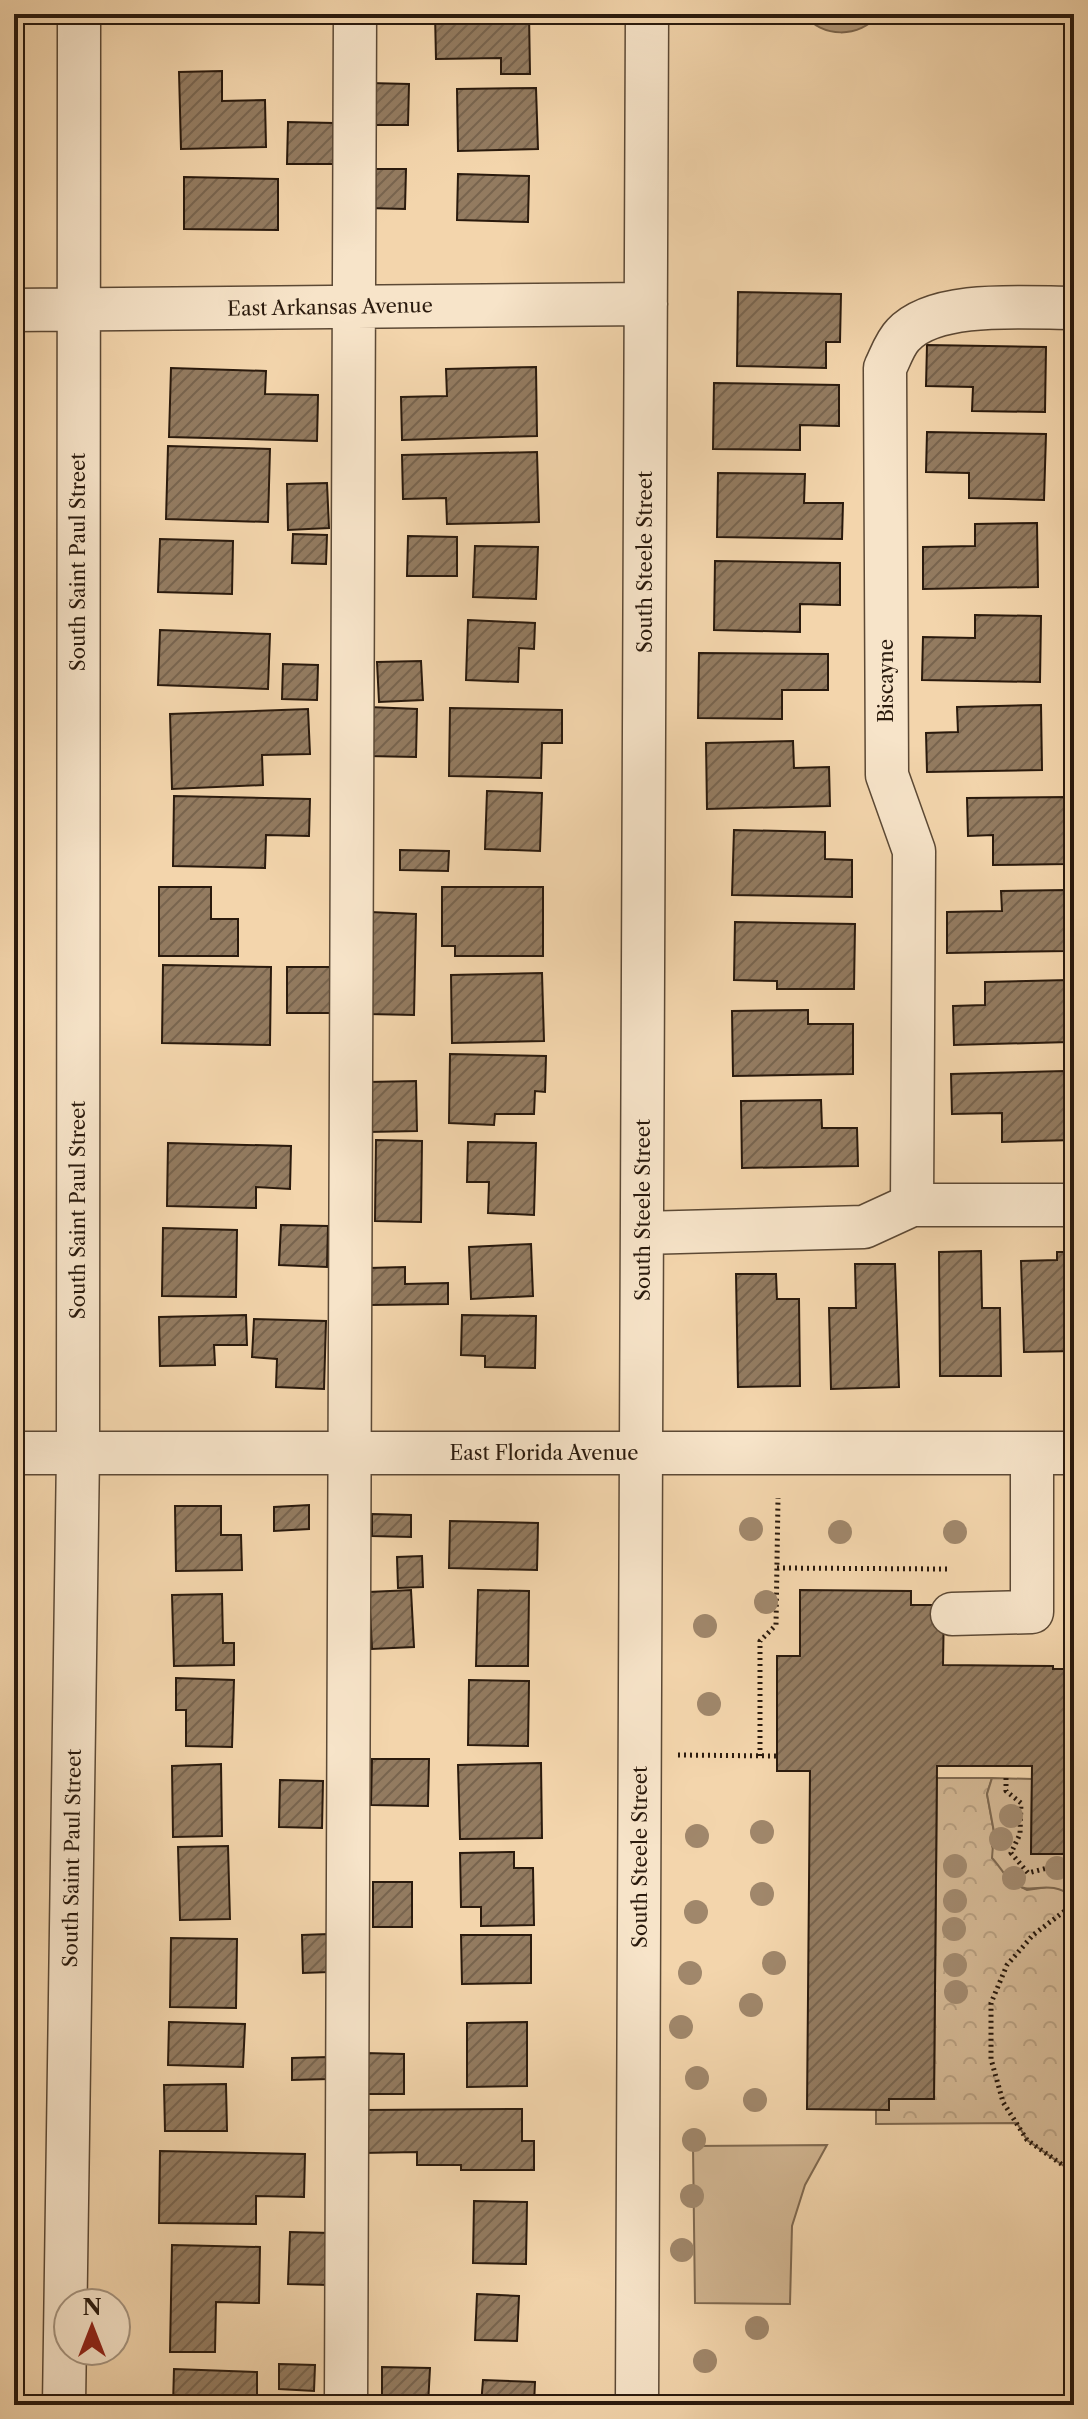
<svg xmlns="http://www.w3.org/2000/svg" width="1088" height="2419" font-family="'Libre Caslon Text',serif">
	<style>
		.park { fill: url(#park-crowns); stroke: #7e684f; stroke-width: 2 }
		.garden { fill: #d1b591; stroke: #7e684f; stroke-width: 2 }
		.water { fill: url(#water-ripples); stroke: #7a644c; stroke-width: 2 }
		.building { fill: url(#building-hatch); stroke: #2a1a0d; stroke-width: 2 }
		.lines { fill: none; stroke-linecap: round; stroke-linejoin: round }
		.minor-casing { stroke: #5c4935; stroke-width: 45 }
		.path { stroke: #2a1a0d; stroke-width: 5; stroke-dasharray: 2 4; stroke-linecap: butt }
		.minor { stroke: #f7e4c9; stroke-width: 42 }
		.tree { fill: #a0876b }
		.labels { text-anchor: middle; dominant-baseline: central; stroke-width: 8; stroke-linejoin: round; paint-order: stroke }
		.street-label { font-size: 20px; fill: #2a1a0d; stroke: #f7e4c9 }
	</style>
	<defs>
		<pattern id="park-crowns" width="20" height="18" patternUnits="userSpaceOnUse" patternTransform="scale(2)"><rect width="20" height="18" fill="#d1b591"/><path d="M2 6a3 3 0 1 1 6 0M12 15a3 3 0 1 1 6 0" fill="none" stroke="#b49b7c"/></pattern>
		<pattern id="water-ripples" width="26" height="14" patternUnits="userSpaceOnUse" patternTransform="scale(2)"><rect width="26" height="14" fill="#af9576"/><path d="M2 4q2-2 4 0t4 0M15 11q2-2 4 0t4 0" fill="none" stroke="#8f795f"/></pattern>
		<pattern id="building-hatch" width="6" height="6" patternUnits="userSpaceOnUse" patternTransform="scale(2)"><rect width="6" height="6" fill="#937b60"/><path d="M-1 1l2-2M0 6l6-6M5 7l2-2" fill="none" stroke="#78644e"/></pattern>
	</defs>
	<rect width="100%" height="100%" fill="#f3d5ac"/>
	<filter id="stains"><feTurbulence type="fractalNoise" baseFrequency=".0025" numOctaves="4"/><feColorMatrix values="0 0 0 0 .2 0 0 0 0 .09 0 0 0 0 .02 0 0 0 .5 -.17"/></filter>
	<radialGradient id="worn" r=".72"><stop offset=".6" stop-color="#630" stop-opacity="0"/><stop offset="1" stop-color="#630" stop-opacity=".3"/></radialGradient>
	<path class="park" d="M937,1778H992L987,1794L994,1832L992,1846L1003,1870L1011,1882L1027,1890L1055,1886L1074,1897V2173L1027,2140L1017,2123L876,2124V2109L889,2099L934,2098Z"/>
	<path class="garden" d="M992,1778L1032,1779L1031,1853L1074,1854V1897C1046,1877 1032,1897 1013,1883C1005,1877 999,1865 992,1858L994,1832L987,1794Z
		M827,2145L805,2185L792,2226L790,2304L695,2303L693,2146Z"/>
	<path class="water" d="M804,14H879C860,39 821,38 804,14Z"/>
	<path class="building" d="M186,14H232V19L186,20Z
		M435,14H529L530,74H501V58L436,59Z
		M222,71V101L265,100L266,147L181,149L179,72Z
		M369,83L409,84L408,125H368Z
		M536,88L538,149L458,151L457,89Z
		M288,122L334,123L333,164H287Z
		M369,169H406L405,209L368,208Z
		M458,174L529,176L528,222L457,220Z
		M184,177L278,179V230L184,229Z
		M738,292L841,294L840,342H826V368L737,366Z
		M927,345L1046,347L1045,412L972,411L973,387L926,386Z
		M536,367L537,436L402,440L401,397L447,396L446,369Z
		M171,368L266,371L265,394L318,395L317,441L169,437Z
		M714,383L839,385V426L800,425V450L713,449Z
		M927,432L1046,434L1044,500L969,498V473L926,472Z
		M1067,432H1074V500H1068Z
		M168,446L270,449L268,522L166,519Z
		M537,452L539,522L447,524L446,498L403,499L402,455Z
		M718,473L805,474L804,503H843L842,539L717,537Z
		M327,483L329,528L288,530L287,484Z
		M1037,523L1038,587L923,589V547L975,546V524Z
		M1068,525H1074V591H1070Z
		M293,534L327,535L326,564L292,563Z
		M408,536L457,537V576H407Z
		M160,539L233,541L232,594L158,592Z
		M475,546L538,547L536,599L473,597Z
		M715,561L840,563V605L800,604V632L714,630Z
		M975,615L1041,616L1040,682L922,680L923,637L975,638Z
		M1067,617H1074V681L1069,682Z
		M468,620L535,623L534,649L519,648L518,682L466,680Z
		M160,630L270,634L268,689L158,685Z
		M699,653L828,654V690H782V719L698,718Z
		M421,661L423,700L379,702L377,662Z
		M283,664L318,665L317,700L282,699Z
		M1041,705L1042,770L927,772L926,733L958,732L957,707Z
		M369,707L417,709L416,757L368,756Z
		M450,708L562,710V743H542L541,778L449,776Z
		M308,709L310,754L262,755L263,785L172,789L170,714Z
		M793,741L794,768L829,767L830,806L707,809L706,743Z
		M487,791L542,793L540,851L485,849Z
		M174,796L310,799L309,836L266,835L265,868L173,866Z
		M1066,797L1067,864L993,865V835L968,836L967,798Z
		M734,830L825,832V859L852,860V897L732,895Z
		M400,850L449,851L448,871L400,870Z
		M159,887H211V919H238V956H159Z
		M442,887H543V956H455V946H442Z
		M1066,890L1067,951L947,953V912L1002,911L1001,891Z
		M370,912L416,914L414,1015L368,1014Z
		M735,922L855,924L854,989H777V981L734,980Z
		M163,965L271,967L270,1045L162,1043Z
		M287,967H332L333,1013H287Z
		M542,973L544,1041L452,1043L451,975Z
		M1068,980L1069,1042L954,1045L953,1006L985,1005V982Z
		M808,1010V1024H853V1074L733,1076L732,1011Z
		M450,1054L546,1056L545,1092L535,1091L534,1114H495L494,1125L449,1123Z
		M1064,1071L1065,1119H1073L1074,1140L1002,1142V1113L952,1114L951,1074Z
		M416,1081L417,1131L368,1132V1082Z
		M821,1100L822,1128H857L858,1166L742,1168L741,1101Z
		M376,1140L422,1141L421,1222L375,1221Z
		M468,1142L536,1143L534,1215L488,1213L489,1182H467Z
		M168,1143L291,1146L290,1189L256,1187V1208L167,1206Z
		M281,1225L328,1226L327,1267L279,1265Z
		M163,1228L237,1230L236,1297L162,1296Z
		M531,1244L533,1296L471,1299L469,1247Z
		M981,1251L982,1308H1000L1001,1376H940L939,1252Z
		M1057,1252H1074V1351L1024,1352L1021,1261L1057,1260Z
		M855,1264H895L899,1387L831,1389L829,1308H856Z
		M405,1267V1284L448,1283V1304L370,1305L369,1268Z
		M736,1274H776L777,1299H799L800,1386L738,1387Z
		M246,1315L247,1345H214L215,1365L160,1366L159,1317Z
		M462,1315L536,1316L535,1368L485,1367V1356L461,1355Z
		M254,1319L326,1321L324,1389L276,1387L277,1359L252,1357Z
		M309,1505V1529L274,1531V1507Z
		M175,1506H221V1535H241L242,1570L176,1571Z
		M372,1514L411,1515V1537L372,1536Z
		M450,1521L538,1523L537,1570L449,1568Z
		M422,1556L423,1587L398,1588L397,1557Z
		M411,1590L414,1647L372,1649L369,1592Z
		M478,1590L529,1591L528,1666H476Z
		M800,1590L911,1591V1605H944L943,1665L1053,1666V1669H1074V1854H1031L1032,1766H937L934,2099H889V2110L807,2109L810,1771H777V1656H800Z
		M222,1594L223,1643H234V1665L174,1666L172,1595Z
		M176,1678L234,1680L232,1747L186,1746V1710H176Z
		M469,1680L529,1681L528,1746L468,1745Z
		M372,1759H429L428,1806L371,1805Z
		M541,1763L542,1838L460,1839L458,1765Z
		M221,1764L222,1836L173,1837L172,1766Z
		M280,1780L323,1781L322,1828L279,1827Z
		M228,1846L230,1919L180,1920L178,1847Z
		M514,1852V1868H533L534,1925L481,1926V1907H461L460,1853Z
		M373,1882H412V1927H373Z
		M328,1934L329,1972L303,1973L302,1935Z
		M461,1935H531V1983L462,1984Z
		M171,1938L237,1939L236,2008L170,2007Z
		M169,2022L245,2024L243,2067L168,2065Z
		M527,2022V2086L467,2087V2023Z
		M365,2053L404,2054V2094H365Z
		M328,2057L329,2079L292,2080V2058Z
		M226,2084L227,2131H165L164,2085Z
		M522,2109V2141H534V2170H461V2165H417V2152L362,2153V2110Z
		M160,2151L305,2154L304,2197L256,2196V2224L159,2223Z
		M474,2201L527,2202L526,2264L473,2263Z
		M290,2232L331,2233L329,2285L288,2284Z
		M172,2245L260,2247L259,2303L216,2302L215,2352H170Z
		M477,2294L519,2296L517,2341L475,2340Z
		M279,2364L315,2365L314,2391L279,2389Z
		M382,2367L430,2368L428,2405H382Z
		M174,2369L257,2372V2405H173Z
		M483,2380L535,2382L534,2405H481Z"/>
	<g class="lines">
		<g class="minor-casing">
			<path id="minor" d="M14,310L646,304
				M912,1205L914,851L887,775L885,368C890,358 895,343 903,335C936,299 1028,308 1074,308
				M642,1233L864,1227L912,1205H1074
				M14,1453H1074
				M952,1614L1032,1612V1453
				M64,2405L78,1453L79,14
				M346,2405L355,14
				M637,2405L647,14"/>
		</g>
		<path class="path" d="M777,1568L948,1569
			M678,1755L777,1756
			M760,1756V1641L776,1625L778,1498
			M1006,1778V1791L1021,1803L1020,1834L1011,1853L1028,1873L1051,1867L1074,1871
			M1074,1904L1033,1935L1007,1965L991,2003V2059L1003,2102L1027,2140L1074,2173"/>
		<use href="#minor" class="minor"/>
	</g>
	<g class="tree">
		<circle cx="751" cy="1529" r="12"/>
		<circle cx="840" cy="1532" r="12"/>
		<circle cx="955" cy="1532" r="12"/>
		<circle cx="766" cy="1602" r="12"/>
		<circle cx="705" cy="1626" r="12"/>
		<circle cx="709" cy="1704" r="12"/>
		<circle cx="1011" cy="1816" r="12"/>
		<circle cx="762" cy="1832" r="12"/>
		<circle cx="697" cy="1836" r="12"/>
		<circle cx="1001" cy="1839" r="12"/>
		<circle cx="955" cy="1866" r="12"/>
		<circle cx="1057" cy="1868" r="12"/>
		<circle cx="1014" cy="1878" r="12"/>
		<circle cx="762" cy="1894" r="12"/>
		<circle cx="955" cy="1901" r="12"/>
		<circle cx="696" cy="1912" r="12"/>
		<circle cx="954" cy="1929" r="12"/>
		<circle cx="774" cy="1963" r="12"/>
		<circle cx="955" cy="1965" r="12"/>
		<circle cx="690" cy="1973" r="12"/>
		<circle cx="956" cy="1992" r="12"/>
		<circle cx="751" cy="2005" r="12"/>
		<circle cx="681" cy="2027" r="12"/>
		<circle cx="697" cy="2078" r="12"/>
		<circle cx="755" cy="2100" r="12"/>
		<circle cx="694" cy="2140" r="12"/>
		<circle cx="692" cy="2196" r="12"/>
		<circle cx="682" cy="2250" r="12"/>
		<circle cx="757" cy="2328" r="12"/>
		<circle cx="705" cy="2361" r="12"/>
	</g>
	<g class="labels">
		<g class="street-label">
			<text transform="translate(330 307) rotate(-1)">East Arkansas Avenue</text>
			<text transform="translate(78 562) rotate(-90)">South Saint Paul Street</text>
			<text transform="translate(645 562) rotate(-90)">South Steele Street</text>
			<text transform="translate(886 681) rotate(-90)">Biscayne</text>
			<text transform="translate(78 1210) rotate(-90)">South Saint Paul Street</text>
			<text transform="translate(643 1210) rotate(-90)">South Steele Street</text>
			<text x="544" y="1453">East Florida Avenue</text>
			<text transform="translate(640 1857) rotate(-90)">South Steele Street</text>
			<text transform="translate(72 1858) rotate(-89)">South Saint Paul Street</text>
		</g>
	</g>
	<rect width="1088" height="2419" fill="none" stroke="#f3d5ac" stroke-width="48"/>
	<rect x="16" y="16" width="1056" height="2387" fill="none" stroke="#2a1a0d" stroke-width="4"/>
	<rect x="24" y="24" width="1040" height="2371" fill="none" stroke="#2a1a0d" stroke-width="2"/>
	<g transform="translate(92 2327)"><circle r="38" fill="#f7e4c9" stroke="#a5937e" stroke-width="2"/>
	<path d="M0-6L14 30L0 20L-14 30Z" fill="#8f2418"/>
	<text y="-12" font-size="22" font-weight="bold" text-anchor="middle" fill="#2a1a0d">N</text>
	</g>
	<rect width="100%" height="100%" filter="url(#stains)"/>
	<rect width="100%" height="100%" fill="url(#worn)"/>
</svg>
